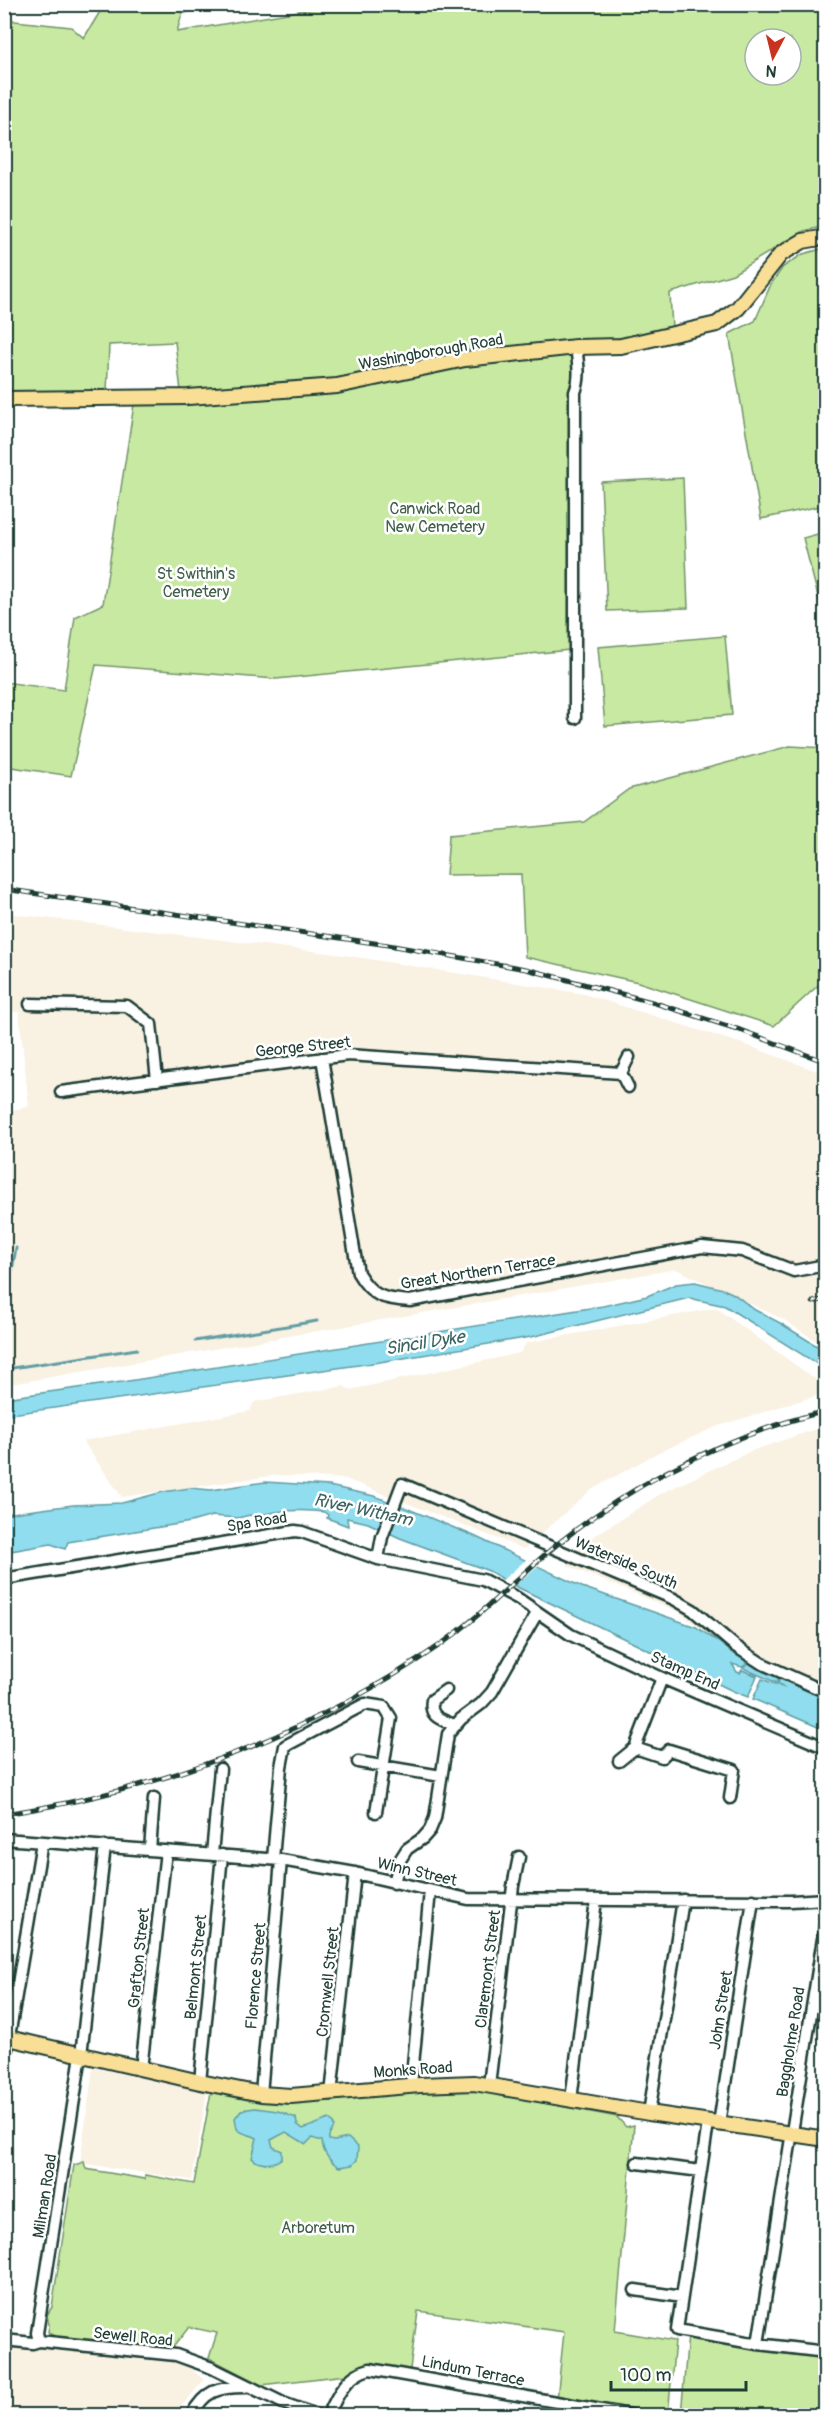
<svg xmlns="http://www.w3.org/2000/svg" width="830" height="2420" font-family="Pangolin,sans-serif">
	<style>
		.built { fill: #f9f1e2 }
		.green { fill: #c7e9a2; stroke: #73936b; stroke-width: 1.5; fill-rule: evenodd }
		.water { fill: #8fddee; stroke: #629da4; stroke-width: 1.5 }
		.pier { fill: #fff }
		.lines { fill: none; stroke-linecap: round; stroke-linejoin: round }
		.stream { stroke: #629da4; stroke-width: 3 }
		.minor-casing { stroke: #1f3d34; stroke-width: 15 }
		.major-casing { stroke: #1f3d34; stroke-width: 18 }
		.minor { stroke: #fff; stroke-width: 10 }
		.major { stroke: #f9df96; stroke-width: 14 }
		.rail-casing { stroke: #1f3d34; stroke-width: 5 }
		.rail { stroke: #fff; stroke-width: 3; stroke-dasharray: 9; stroke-linecap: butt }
		.labels { text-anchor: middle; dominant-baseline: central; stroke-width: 5; stroke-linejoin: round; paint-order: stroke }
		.street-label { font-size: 16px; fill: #1f3d34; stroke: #fff }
		.park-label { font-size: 16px; fill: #415f4a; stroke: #fff }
		.water-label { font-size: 18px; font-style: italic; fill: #3b6562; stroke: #fff }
	</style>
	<rect width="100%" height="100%" fill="#fff"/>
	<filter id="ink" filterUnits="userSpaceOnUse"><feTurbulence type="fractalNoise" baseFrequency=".0167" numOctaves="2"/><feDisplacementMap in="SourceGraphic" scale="12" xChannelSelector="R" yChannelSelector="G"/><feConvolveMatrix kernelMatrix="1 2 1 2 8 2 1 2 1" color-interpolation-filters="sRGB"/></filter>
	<g filter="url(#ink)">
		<path class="built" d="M5,913L344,955L584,994L746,1045L825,1074V1347L783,1319L676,1269L5,1385V1113L29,1106L19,1012L5,1011Z
			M716,1308L825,1386V1393L718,1426L657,1453L591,1490L524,1549L346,1479L277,1475L122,1497L83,1441L250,1411L254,1402L344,1386L350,1390L520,1353L526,1343Z
			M825,1426V1695L741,1659L679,1612L568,1566L574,1549L662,1493L751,1451Z
			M93,2068L207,2091L192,2180L80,2163Z
			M5,2342L184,2362L204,2380L174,2415L5,2416Z"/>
		<path class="green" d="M101,4L208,5L182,14L177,32L340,4L825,5V226L804,231L733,274L670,293L672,328L622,338L457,355L322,381L181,391L175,342L109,345L107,392H5V16L15,21L71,27L84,38L101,10ZM755,39H791V75H755Z
			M825,248V505L761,519L729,334L755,321L771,284L783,267L803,254Z
			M571,354L579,394L580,649L276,679L96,665L71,776L5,766L4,682L64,690L75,617L103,604L135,398L340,389L473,363Z
			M683,478L688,608L607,611L601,482Z
			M825,532L826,616H823L803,538Z
			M725,636L732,715L605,726L598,647Z
			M790,746L825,748V979L774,1026L638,982L525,957L521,874L446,875L449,835L584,822L629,789Z
			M434,2089L482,2091L617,2117L626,2127L634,2125L615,2331L675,2341L668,2415L557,2399L564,2332L418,2311L410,2369C387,2367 366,2362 346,2375L261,2385L209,2358L217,2333L189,2327L171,2350C151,2348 57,2344 48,2332L49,2325L47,2315L52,2307L74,2165L84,2162L86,2169L145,2179V2175L194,2184L211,2092L286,2102Z
			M688,2335L825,2354V2415H681Z"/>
		<path class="water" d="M695,1282L723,1289L734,1294L755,1310L780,1323L825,1351V1369L725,1306L689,1298L531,1337L380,1362L5,1415V1398L122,1382L603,1306L647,1296L676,1284Z
			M265,1482L329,1486L374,1496L406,1508L474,1536L582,1587L696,1627L745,1660L746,1665L742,1667L732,1664L737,1672L740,1673L742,1670L757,1676L748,1697L735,1692L517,1587L489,1571L400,1538L368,1523L347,1518L348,1526L327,1518L328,1515L324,1512C302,1509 275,1510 255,1517L250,1515L238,1518L212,1516L191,1522L68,1542L65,1549L51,1544L5,1552V1514L73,1505L122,1503L163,1492L190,1488L211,1490Z
			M746,1660L780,1675L777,1683L743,1668L746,1665Z
			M781,1676L825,1695V1730L753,1699L762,1679L785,1688L778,1683Z
			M255,2108L278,2111L296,2118L297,2124L303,2129L329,2119L333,2122L334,2127L329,2136V2140L334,2141L348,2138L358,2147L357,2160L352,2165L339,2167C329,2161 323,2153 322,2141L312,2138L306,2144L286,2132L271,2140L273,2147L282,2151V2158C274,2165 259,2166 252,2158L257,2138C250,2134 243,2135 237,2129L235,2118L241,2110Z"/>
		<path class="pier" d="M528,1558L540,1564L513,1587L500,1582Z"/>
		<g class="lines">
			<path class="stream" d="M4,1315L16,1248
				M195,1341L317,1321
				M4,1367L12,1368L137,1349"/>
			<g class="minor-casing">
				<path id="minor" d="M575,718V392C581,378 578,362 576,347
					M30,1004L127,1006L151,1024L157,1080
					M322,1058L358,1273C372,1297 383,1299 410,1301L702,1247L742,1251L794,1271L826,1265
					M621,1073L629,1057
					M61,1092L348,1055L621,1073L628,1087
					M378,1559L382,1537L402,1484L674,1599L693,1610L735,1646L761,1663L826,1692
					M4,1579L295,1531L302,1532L378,1559L483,1580L517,1598L571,1635L662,1678L826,1748
					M446,1690L432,1700C429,1717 440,1719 454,1725
					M635,1748L662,1757L669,1750L734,1770L730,1798
					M619,1761L635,1748L662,1678
					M358,1762L441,1776
					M4,1839L281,1860L355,1873L468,1899L791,1901L826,1899
					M150,1850L154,1798
					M212,1854L220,1769
					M273,1859L281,1767L285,1746L365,1704L384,1707L391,1718L376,1812
					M394,1883L400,1860L407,1849L423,1838L430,1830L435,1818L448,1734L461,1719L481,1704L492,1692L537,1613
					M4,2066L42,1842
					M141,2069L166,1851
					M200,2082L222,1855
					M411,2085L430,1891
					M489,2085L513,1886L519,1857
					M261,2094L281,1860
					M331,2094L355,1873
					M571,2100L596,1900
					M649,2113L683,1900
					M708,2123L677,2330L758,2344L826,2352
					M719,2124L753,1900
					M637,2163L701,2171
					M635,2290L682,2297
					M4,2340L33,2343L39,2341L176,2355L212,2368L283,2403L319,2416
					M39,2341L37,2333L81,2055L105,1846
					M758,2344L826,1920
					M191,2416C205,2390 218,2387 245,2387
					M328,2416C337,2395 347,2374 370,2369L635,2416"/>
			</g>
			<g class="major-casing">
				<path id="major" d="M4,399L188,397L337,386L465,359L576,347L621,346L717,324L738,308L781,254L803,241L826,237
					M4,2037L200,2082L261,2094L291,2096L420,2085L474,2083L649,2113L826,2139"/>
			</g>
			<use href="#minor" class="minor"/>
			<use href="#major" class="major"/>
			<g class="rail-casing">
				<path id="rail" d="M4,889L388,945L526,969L652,1002L740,1030L826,1062
					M813,1302L826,1299
					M4,1814C159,1791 311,1734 440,1645C483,1615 519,1575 560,1542C638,1480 729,1435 826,1411"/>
			</g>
			<use href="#rail" class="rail"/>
		</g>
	</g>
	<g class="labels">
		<g class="street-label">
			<text transform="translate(431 352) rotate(-10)">Washingborough Road</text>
			<text transform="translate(303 1047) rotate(-6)">George Street</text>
			<text transform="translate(478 1272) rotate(-9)">Great Northern Terrace</text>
			<text transform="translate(257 1522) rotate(-9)">Spa Road</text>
			<text transform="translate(626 1563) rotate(23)">Waterside South</text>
			<text transform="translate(685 1671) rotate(24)">Stamp End</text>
			<text transform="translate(417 1872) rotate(13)">Winn Street</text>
			<text transform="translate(139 1958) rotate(-84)">Grafton Street</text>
			<text transform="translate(196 1967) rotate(-84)">Belmont Street</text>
			<text transform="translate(488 1969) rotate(-83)">Claremont Street</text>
			<text transform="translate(256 1976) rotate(-85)">Florence Street</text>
			<text transform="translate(328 1982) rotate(-84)">Cromwell Street</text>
			<text transform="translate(721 2010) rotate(-81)">John Street</text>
			<text transform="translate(791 2042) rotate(-81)">Baggholme Road</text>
			<text transform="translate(413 2070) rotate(-4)">Monks Road</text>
			<text transform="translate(45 2196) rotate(-81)">Milman Road</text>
			<text transform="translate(133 2337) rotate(6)">Sewell Road</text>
			<text transform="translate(473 2371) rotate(11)">Lindum Terrace</text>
		</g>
		<g class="park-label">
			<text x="435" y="509">Canwick Road<tspan x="435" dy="18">New Cemetery</tspan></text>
			<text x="196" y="574">St Swithin's<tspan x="196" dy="18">Cemetery</tspan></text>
			<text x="318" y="2228">Arboretum</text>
		</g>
		<g class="water-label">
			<text transform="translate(425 1343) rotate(-9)">Sincil Dyke</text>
			<text transform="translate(363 1510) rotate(12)">River Witham</text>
		</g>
	</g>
	<rect width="830" height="2420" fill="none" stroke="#fff" stroke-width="24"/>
	<rect x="12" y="12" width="806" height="2396" fill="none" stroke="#1f3d34" stroke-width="2" filter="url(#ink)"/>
	<g transform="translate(773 57) rotate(187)"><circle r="28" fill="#ffffff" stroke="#a5b1ae" stroke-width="1.5"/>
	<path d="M0-4.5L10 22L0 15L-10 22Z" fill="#c8321e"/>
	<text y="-9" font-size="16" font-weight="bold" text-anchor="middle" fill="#1f3d34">N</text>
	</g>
	<path d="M611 2381v9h135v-9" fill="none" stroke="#1f3d34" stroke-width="3"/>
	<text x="620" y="2381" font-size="18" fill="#1f3d34" stroke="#ffffff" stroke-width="4.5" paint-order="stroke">100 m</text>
</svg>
